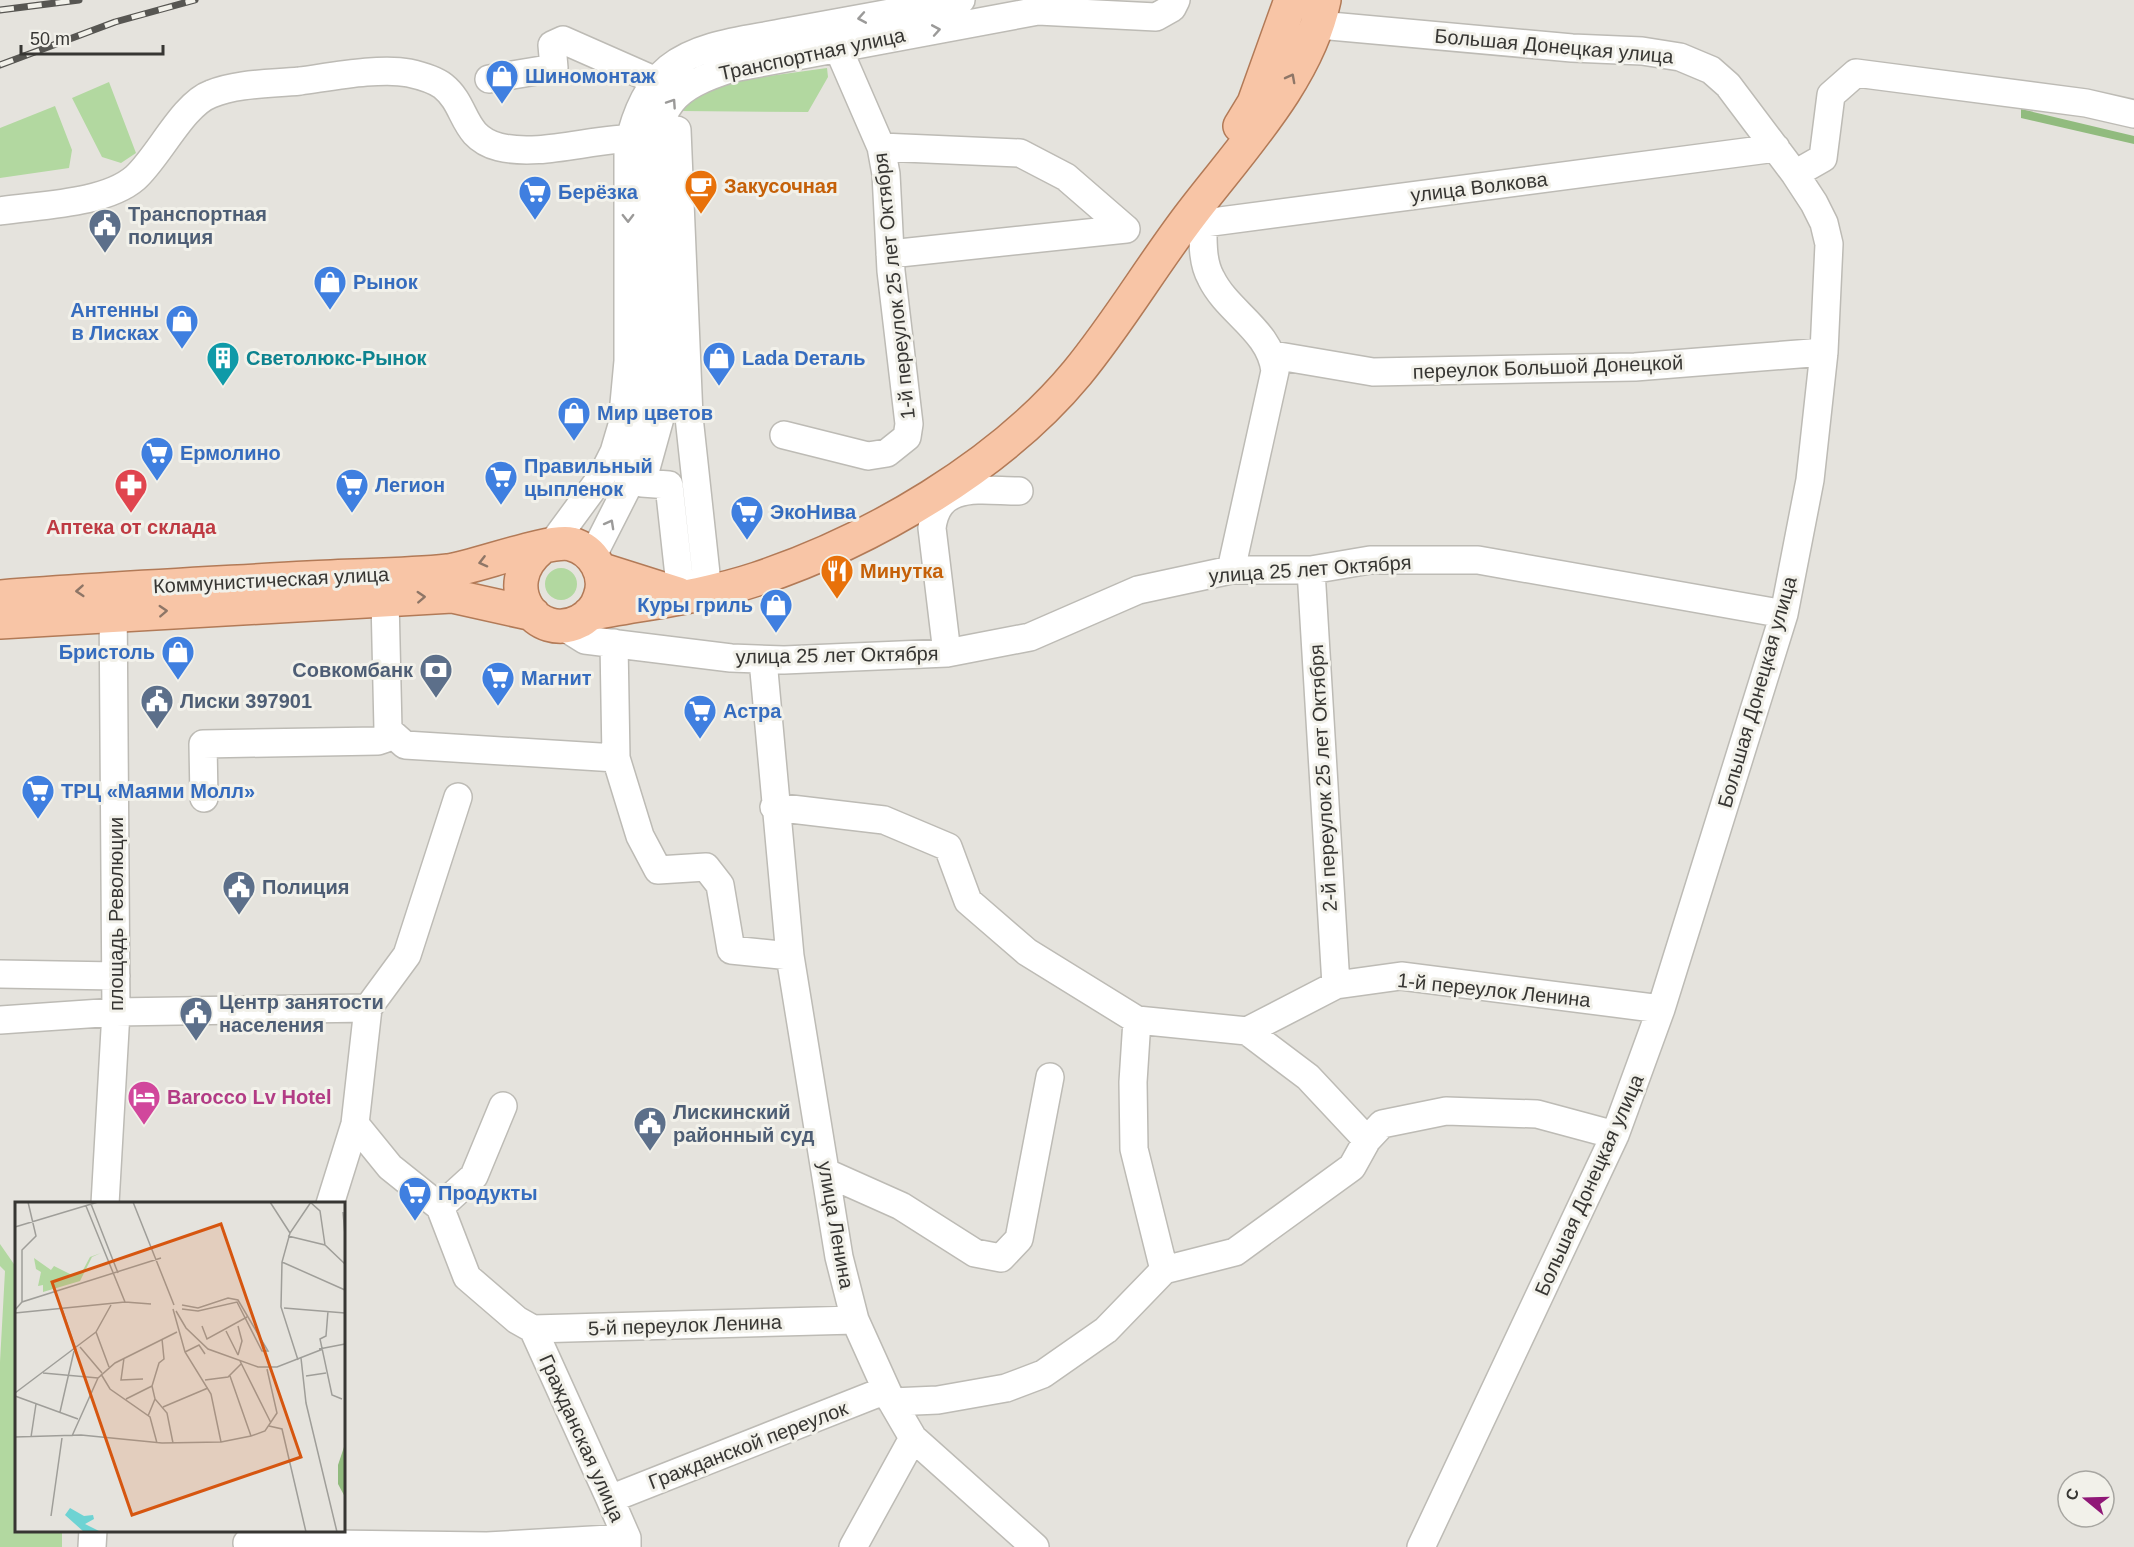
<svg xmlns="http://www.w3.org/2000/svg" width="2134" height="1547" font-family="Arial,sans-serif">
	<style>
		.green { fill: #b2d8a0 }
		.forest { fill: #91bb7e }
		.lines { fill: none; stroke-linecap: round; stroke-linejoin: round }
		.minor-casing { stroke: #bdbbb5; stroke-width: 30 }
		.major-casing { stroke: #b27a57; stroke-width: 36 }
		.minor { stroke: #fff; stroke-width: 27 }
		.major { stroke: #f8c5a6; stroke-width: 33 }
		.rail-casing { stroke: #575652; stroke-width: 7 }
		.rail { stroke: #f2f1ea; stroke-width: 4.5; stroke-dasharray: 14; stroke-linecap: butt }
		.oneway { stroke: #9b9a99 }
		.oneway2 { stroke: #8e7667 }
		.labels { text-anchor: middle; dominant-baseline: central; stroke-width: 6; stroke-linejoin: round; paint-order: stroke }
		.street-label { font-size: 20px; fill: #373633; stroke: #f2f1ea }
		.shop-label { font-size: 20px; font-weight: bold; fill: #366cbe; stroke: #f2f1ea; text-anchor: start }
		.food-label { font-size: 20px; font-weight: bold; fill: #c56008; stroke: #f2f1ea; text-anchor: start }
		.service-label { font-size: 20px; font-weight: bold; fill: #4e5e75; stroke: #f2f1ea; text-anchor: start }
		.culture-label { font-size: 20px; font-weight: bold; fill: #0d838f; stroke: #f2f1ea; text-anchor: start }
		.health-label { font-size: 20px; font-weight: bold; fill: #be3a42; stroke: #f2f1ea }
		.hotel-label { font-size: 20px; font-weight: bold; fill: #b23c85; stroke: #f2f1ea; text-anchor: start }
		.inset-road { fill: none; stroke: #9f9e99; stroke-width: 1.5 }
		.view { fill: #d65610; fill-opacity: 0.15; stroke: #d65610; stroke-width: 3 }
		.inset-edge { fill: none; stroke: #373633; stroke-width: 3 }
	</style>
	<rect width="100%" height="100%" fill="#e5e3dd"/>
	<path class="green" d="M827,68L828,77L808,112L681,111V105L725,82Z
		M109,82L136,153L121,163L102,157L72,98Z
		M55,106L72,150L69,168L0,178V128Z
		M545 584a16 16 0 1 1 32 0a16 16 0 1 1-32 0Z
		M0,1244L16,1267V1530L62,1531V1547H0V1362L5,1271L0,1266Z"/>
	<path class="forest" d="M2021,109L2134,136V144L2021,118Z"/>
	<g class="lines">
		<g class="minor-casing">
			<path id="minor" d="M1319,25L1572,48L1642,51L1680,57L1711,70L1728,85L1795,174L1814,203L1824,223L1829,244L1824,352L1810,480L1784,614L1661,1009L1615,1135L1421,1547
				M489,79L554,68L552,45L563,40L656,81
				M677,130L689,417L707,583L680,585L669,485L642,483L662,411L664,132Z
				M881,147L1020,153L1066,177L1126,229
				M1795,174L1823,158L1831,95L1856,73L2086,103L2134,114
				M0,211C39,205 105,204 135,178C158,158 183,104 211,94C238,83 271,84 300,81C330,77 380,67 409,73C418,75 435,80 443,86C468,106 461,137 499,147C543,158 600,135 648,139
				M1203,224C1203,241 1202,262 1211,278C1228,313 1270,330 1275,371L1231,570
				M1182,226L1776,148
				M890,254L1126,229
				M1273,355L1373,372L1635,367L1824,352
				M784,435L868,456L887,453L907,437L909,424L891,271L886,174L881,147L838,48
				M552,544L602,476L614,452L622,425L628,361V147C634,119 646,87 669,68C700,43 749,40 786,32C845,21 903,11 961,0
				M592,557L626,490L646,430L653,362L652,169C659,104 670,88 733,68L1038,11L1156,17L1172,8L1176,0
				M1311,570L1336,985
				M561,625L585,640L731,658L784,660L947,653L1030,637L1138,590L1231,570H1311L1370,560H1478L1784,614
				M614,643L616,758L640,836L658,870L706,867L720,885L731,950L790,956
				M947,653L932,528C938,480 982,491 1019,491
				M763,660L790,956L839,1257L855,1320L892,1402L913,1438L853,1547
				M388,730L405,745L616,758
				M204,798L203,744L378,741L384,739L388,730L385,599
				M774,807L884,820L948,847L968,901L1027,952L1137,1020L1247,1031L1336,985L1401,976L1661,1009
				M0,974L116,976
				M0,1020L116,1012L368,1008
				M1137,1020L1133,1082L1134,1149L1164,1270
				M1247,1031L1308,1077L1367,1140
				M355,1124L390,1167L440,1207L467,1277L517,1320L533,1329L855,1320
				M827,1173L901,1206L975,1253L1001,1258L1019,1239L1050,1077
				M105,1204L116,1012L113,596
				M330,1204L355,1124L368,1008L407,955L458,797
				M440,1207L474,1176L503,1106
				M533,1329L610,1499L627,1538V1547
				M892,1402L938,1400L1006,1388L1043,1374L1106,1330L1164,1270L1235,1252L1352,1167L1367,1140L1382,1124L1446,1111L1537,1114L1615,1135
				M913,1438L1035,1547
				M610,1499L886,1390
				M247,1543L487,1546L627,1538
				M92,1547L93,1530"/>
		</g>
		<g class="major-casing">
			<path id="major" d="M1240,126L1254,103L1291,0
				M599,569L678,594
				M0,597C102,589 205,584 308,578C354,575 402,576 448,571C476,567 549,539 571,544C594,550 608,575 600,597C597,607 589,616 580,621C536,644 496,585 540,549
				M589,614C645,603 703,597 757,579C871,541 1000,466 1077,373C1119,322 1152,265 1192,213C1240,150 1308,79 1324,0
				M0,622L452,596L533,614"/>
		</g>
		<use href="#minor" class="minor"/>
		<use href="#major" class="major"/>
		<g class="rail-casing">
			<path id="rail" d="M0,10L79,0
				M0,65L115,22L195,0"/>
		</g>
		<use href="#rail" class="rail"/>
	</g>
	<defs><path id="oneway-chevron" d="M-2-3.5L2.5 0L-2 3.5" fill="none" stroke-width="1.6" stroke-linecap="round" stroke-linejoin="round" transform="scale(1.5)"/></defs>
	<g class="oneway">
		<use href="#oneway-chevron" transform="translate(862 18) rotate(170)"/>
		<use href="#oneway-chevron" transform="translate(936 30) rotate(-10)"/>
		<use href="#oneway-chevron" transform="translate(672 103) rotate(-56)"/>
		<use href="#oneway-chevron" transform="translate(628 218) rotate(89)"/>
		<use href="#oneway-chevron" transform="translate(610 524) rotate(-61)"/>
	</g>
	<g class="oneway2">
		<use href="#oneway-chevron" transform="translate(1291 78) rotate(-62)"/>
		<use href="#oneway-chevron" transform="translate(483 562) rotate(166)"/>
		<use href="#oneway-chevron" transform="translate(80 591) rotate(176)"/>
		<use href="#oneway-chevron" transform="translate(421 597) rotate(-3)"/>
		<use href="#oneway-chevron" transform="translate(163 611) rotate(-3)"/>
	</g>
	<defs>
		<g id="shop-pin" transform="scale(1.725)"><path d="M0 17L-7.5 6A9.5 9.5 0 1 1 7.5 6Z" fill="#3f7fe0" stroke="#f2f1ea"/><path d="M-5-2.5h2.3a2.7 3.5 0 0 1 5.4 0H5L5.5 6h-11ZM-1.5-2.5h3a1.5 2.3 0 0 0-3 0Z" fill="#fff"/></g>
		<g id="cafe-pin" transform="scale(1.725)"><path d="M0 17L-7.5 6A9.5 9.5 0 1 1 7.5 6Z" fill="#e8710a" stroke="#f2f1ea"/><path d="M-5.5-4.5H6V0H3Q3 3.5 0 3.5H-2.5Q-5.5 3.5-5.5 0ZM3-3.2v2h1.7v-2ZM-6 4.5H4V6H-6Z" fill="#fff"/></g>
		<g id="supermarket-pin" transform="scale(1.725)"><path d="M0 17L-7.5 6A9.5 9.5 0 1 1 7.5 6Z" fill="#3f7fe0" stroke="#f2f1ea"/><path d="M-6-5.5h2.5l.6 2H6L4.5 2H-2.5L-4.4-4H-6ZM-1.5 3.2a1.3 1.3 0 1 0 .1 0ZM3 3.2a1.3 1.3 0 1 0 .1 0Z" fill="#fff"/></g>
		<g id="civic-pin" transform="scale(1.725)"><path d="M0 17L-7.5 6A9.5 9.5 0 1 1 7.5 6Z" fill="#5c6f8a" stroke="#f2f1ea"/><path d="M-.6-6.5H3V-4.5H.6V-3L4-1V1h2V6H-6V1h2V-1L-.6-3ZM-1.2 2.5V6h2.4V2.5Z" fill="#fff"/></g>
		<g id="building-pin" transform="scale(1.725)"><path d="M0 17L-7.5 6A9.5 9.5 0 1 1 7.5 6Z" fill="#0f9aa8" stroke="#f2f1ea"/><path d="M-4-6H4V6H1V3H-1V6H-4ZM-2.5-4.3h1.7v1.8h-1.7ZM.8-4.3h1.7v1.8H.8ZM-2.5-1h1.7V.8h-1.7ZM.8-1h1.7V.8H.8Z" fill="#fff"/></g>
		<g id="pharmacy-pin" transform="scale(1.725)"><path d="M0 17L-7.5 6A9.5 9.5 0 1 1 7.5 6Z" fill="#e0444e" stroke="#f2f1ea"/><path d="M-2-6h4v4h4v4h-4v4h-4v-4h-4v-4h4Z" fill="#fff"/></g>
		<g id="restaurant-pin" transform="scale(1.725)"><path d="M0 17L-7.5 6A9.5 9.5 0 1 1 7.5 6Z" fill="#e8710a" stroke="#f2f1ea"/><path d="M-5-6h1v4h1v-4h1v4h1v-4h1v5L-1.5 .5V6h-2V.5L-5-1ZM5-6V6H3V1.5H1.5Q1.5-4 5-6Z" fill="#fff"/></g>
		<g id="bank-pin" transform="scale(1.725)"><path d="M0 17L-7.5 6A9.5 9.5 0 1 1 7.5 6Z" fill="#5c6f8a" stroke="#f2f1ea"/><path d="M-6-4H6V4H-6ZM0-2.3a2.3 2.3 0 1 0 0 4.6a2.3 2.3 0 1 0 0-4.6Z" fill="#fff"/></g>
		<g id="hotel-pin" transform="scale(1.725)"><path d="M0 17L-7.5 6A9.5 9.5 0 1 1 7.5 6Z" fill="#d1479c" stroke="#f2f1ea"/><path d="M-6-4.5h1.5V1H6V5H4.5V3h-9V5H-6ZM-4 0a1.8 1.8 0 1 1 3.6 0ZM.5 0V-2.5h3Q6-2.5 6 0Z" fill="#fff"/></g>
	</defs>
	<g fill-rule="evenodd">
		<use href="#shop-pin" x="502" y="76"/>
		<use href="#cafe-pin" x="701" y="186"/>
		<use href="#supermarket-pin" x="535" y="192"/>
		<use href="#civic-pin" x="105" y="225"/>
		<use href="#shop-pin" x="330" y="282"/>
		<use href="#shop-pin" x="182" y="321"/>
		<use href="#building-pin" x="223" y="358"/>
		<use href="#shop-pin" x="719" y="358"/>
		<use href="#shop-pin" x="574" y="413"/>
		<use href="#supermarket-pin" x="157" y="453"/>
		<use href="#supermarket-pin" x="501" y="477"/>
		<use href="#pharmacy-pin" x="131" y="485"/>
		<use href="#supermarket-pin" x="352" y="485"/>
		<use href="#supermarket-pin" x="747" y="512"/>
		<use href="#restaurant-pin" x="837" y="571"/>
		<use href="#shop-pin" x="776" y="605"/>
		<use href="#shop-pin" x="178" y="652"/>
		<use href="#bank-pin" x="436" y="670"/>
		<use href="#supermarket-pin" x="498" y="678"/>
		<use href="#civic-pin" x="157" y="701"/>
		<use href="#supermarket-pin" x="700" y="711"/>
		<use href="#supermarket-pin" x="38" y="791"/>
		<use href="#civic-pin" x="239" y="887"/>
		<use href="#civic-pin" x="196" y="1013"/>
		<use href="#hotel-pin" x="144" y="1097"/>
		<use href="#civic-pin" x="650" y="1123"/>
		<use href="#supermarket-pin" x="415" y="1193"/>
	</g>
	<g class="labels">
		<g class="street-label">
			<text transform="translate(1554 46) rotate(5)">Большая Донецкая улица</text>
			<text transform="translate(812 54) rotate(-12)">Транспортная улица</text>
			<text transform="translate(1479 187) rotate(-7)">улица Волкова</text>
			<text transform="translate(894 286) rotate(-96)">1-й переулок 25 лет Октября</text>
			<text transform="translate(1548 367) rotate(-2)">переулок Большой Донецкой</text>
			<text transform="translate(1310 569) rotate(-4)">улица 25 лет Октября</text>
			<text transform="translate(271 580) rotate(-3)">Коммунистическая улица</text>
			<text transform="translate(837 655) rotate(-1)">улица 25 лет Октября</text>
			<text transform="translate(1757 692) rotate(-74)">Большая Донецкая улица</text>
			<text transform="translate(1323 778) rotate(-93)">2-й переулок 25 лет Октября</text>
			<text transform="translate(116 914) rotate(-90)">площадь Революции</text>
			<text transform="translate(1494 990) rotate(6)">1-й переулок Ленина</text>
			<text transform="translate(1589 1185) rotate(-66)">Большая Донецкая улица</text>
			<text transform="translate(836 1225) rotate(80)">улица Ленина</text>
			<text transform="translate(685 1325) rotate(-2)">5-й переулок Ленина</text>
			<text transform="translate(582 1438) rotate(66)">Гражданская улица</text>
			<text transform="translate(748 1445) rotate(-21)">Гражданской переулок</text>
		</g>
		<g class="shop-label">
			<text x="525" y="76">Шиномонтаж</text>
			<text x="558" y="192">Берёзка</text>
			<text x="353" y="282">Рынок</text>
			<text x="159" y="310" text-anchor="end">Антенны<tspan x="159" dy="23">в Лисках</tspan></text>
			<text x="742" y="358">Lada Dеталь</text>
			<text x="597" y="413">Мир цветов</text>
			<text x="180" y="453">Ермолино</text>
			<text x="524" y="466">Правильный<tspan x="524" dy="23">цыпленок</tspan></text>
			<text x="375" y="485">Легион</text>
			<text x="770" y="512">ЭкоНива</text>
			<text x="753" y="605" text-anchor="end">Куры гриль</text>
			<text x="155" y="652" text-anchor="end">Бристоль</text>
			<text x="521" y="678">Магнит</text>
			<text x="723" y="711">Астра</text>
			<text x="61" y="791">ТРЦ «Маями Молл»</text>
			<text x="438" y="1193">Продукты</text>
		</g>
		<g class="food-label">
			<text x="724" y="186">Закусочная</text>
			<text x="860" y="571">Минутка</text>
		</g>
		<g class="service-label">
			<text x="128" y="214">Транспортная<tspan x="128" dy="23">полиция</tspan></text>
			<text x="413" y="670" text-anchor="end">Совкомбанк</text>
			<text x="180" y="701">Лиски 397901</text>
			<text x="262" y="887">Полиция</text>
			<text x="219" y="1002">Центр занятости<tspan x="219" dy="23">населения</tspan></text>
			<text x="673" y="1112">Лискинский<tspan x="673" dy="23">районный суд</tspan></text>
		</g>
		<g class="culture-label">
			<text x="246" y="358">Светолюкс-Рынок</text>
		</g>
		<g class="health-label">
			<text x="131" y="527">Аптека от склада</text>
		</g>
		<g class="hotel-label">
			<text x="167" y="1097">Barocco Lv Hotel</text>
		</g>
	</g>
	<g transform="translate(15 1202)">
		<rect width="330" height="330" fill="#e5e3dd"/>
		<path d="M86,51L77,55L65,79L28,90V83L23,84L26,70L21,67L19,56L36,68L39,64L57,73L67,70L75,55Z" fill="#b2d8a0"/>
		<path d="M330,242V295L323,282V263Z" fill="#91bb7e"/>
		<path d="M55,306L69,314L78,313L79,317L70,322L86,330H69L50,313Z" fill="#6ed3d3"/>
		<path class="inset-road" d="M118,0L159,103M255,0L275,31M295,0L305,9L310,43M76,2L103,71M71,4L110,100M328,10L330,33M0,25L83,0M273,34L310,43L330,62M267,60L330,88M7,100V48L21,34L13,0M167,103L183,106L213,96L223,98L253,149H247L222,100L183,109L167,107M269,106L330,111M47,107L61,148M158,107L170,150L196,192L206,240M0,108L7,100L146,56M161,109L171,126L193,147L243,165H262L308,147M313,109L311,134L305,137L317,193L327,197M0,111L110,100L136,102M187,124L192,137L232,115M223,124L227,139L223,153M211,129L223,153M147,137L149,157L144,161L137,184L140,197L152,211L158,241M65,145L87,171M304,147L330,142M170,150L184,143L190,152M109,156L106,178L128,177M286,156L291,201L322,330M283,158L266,105L267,60L275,31L296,0M225,159L256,221M94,165L81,130L96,103M28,171L83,176L100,161L162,130M86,172L95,187L135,215L142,241M215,174L236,234M291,174L311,171M190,178L213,175L226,162M0,191L81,130M0,194L63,217M111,197L137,184M148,205L193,186M45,210L59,149M133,214L140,197M254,224L267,227L291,330M57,234L83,176M0,235L66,233L147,241L206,240L236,234L250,229L262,211L252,167M16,235L21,202M36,314L47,236"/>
		<path class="view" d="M206,22L286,255L117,313L37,80Z"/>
		<rect width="330" height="330" class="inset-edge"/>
	</g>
	<g transform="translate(2086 1499) rotate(289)"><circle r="28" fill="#f2f1ea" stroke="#a7a6a1" stroke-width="1.5"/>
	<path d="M0-4.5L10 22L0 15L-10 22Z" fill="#901877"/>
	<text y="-9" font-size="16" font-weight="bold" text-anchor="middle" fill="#373633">С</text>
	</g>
	<path d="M21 45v9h142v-9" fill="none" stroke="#373633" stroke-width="3"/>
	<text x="30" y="45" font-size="18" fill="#373633" stroke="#f2f1ea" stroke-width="4.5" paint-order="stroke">50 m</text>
</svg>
